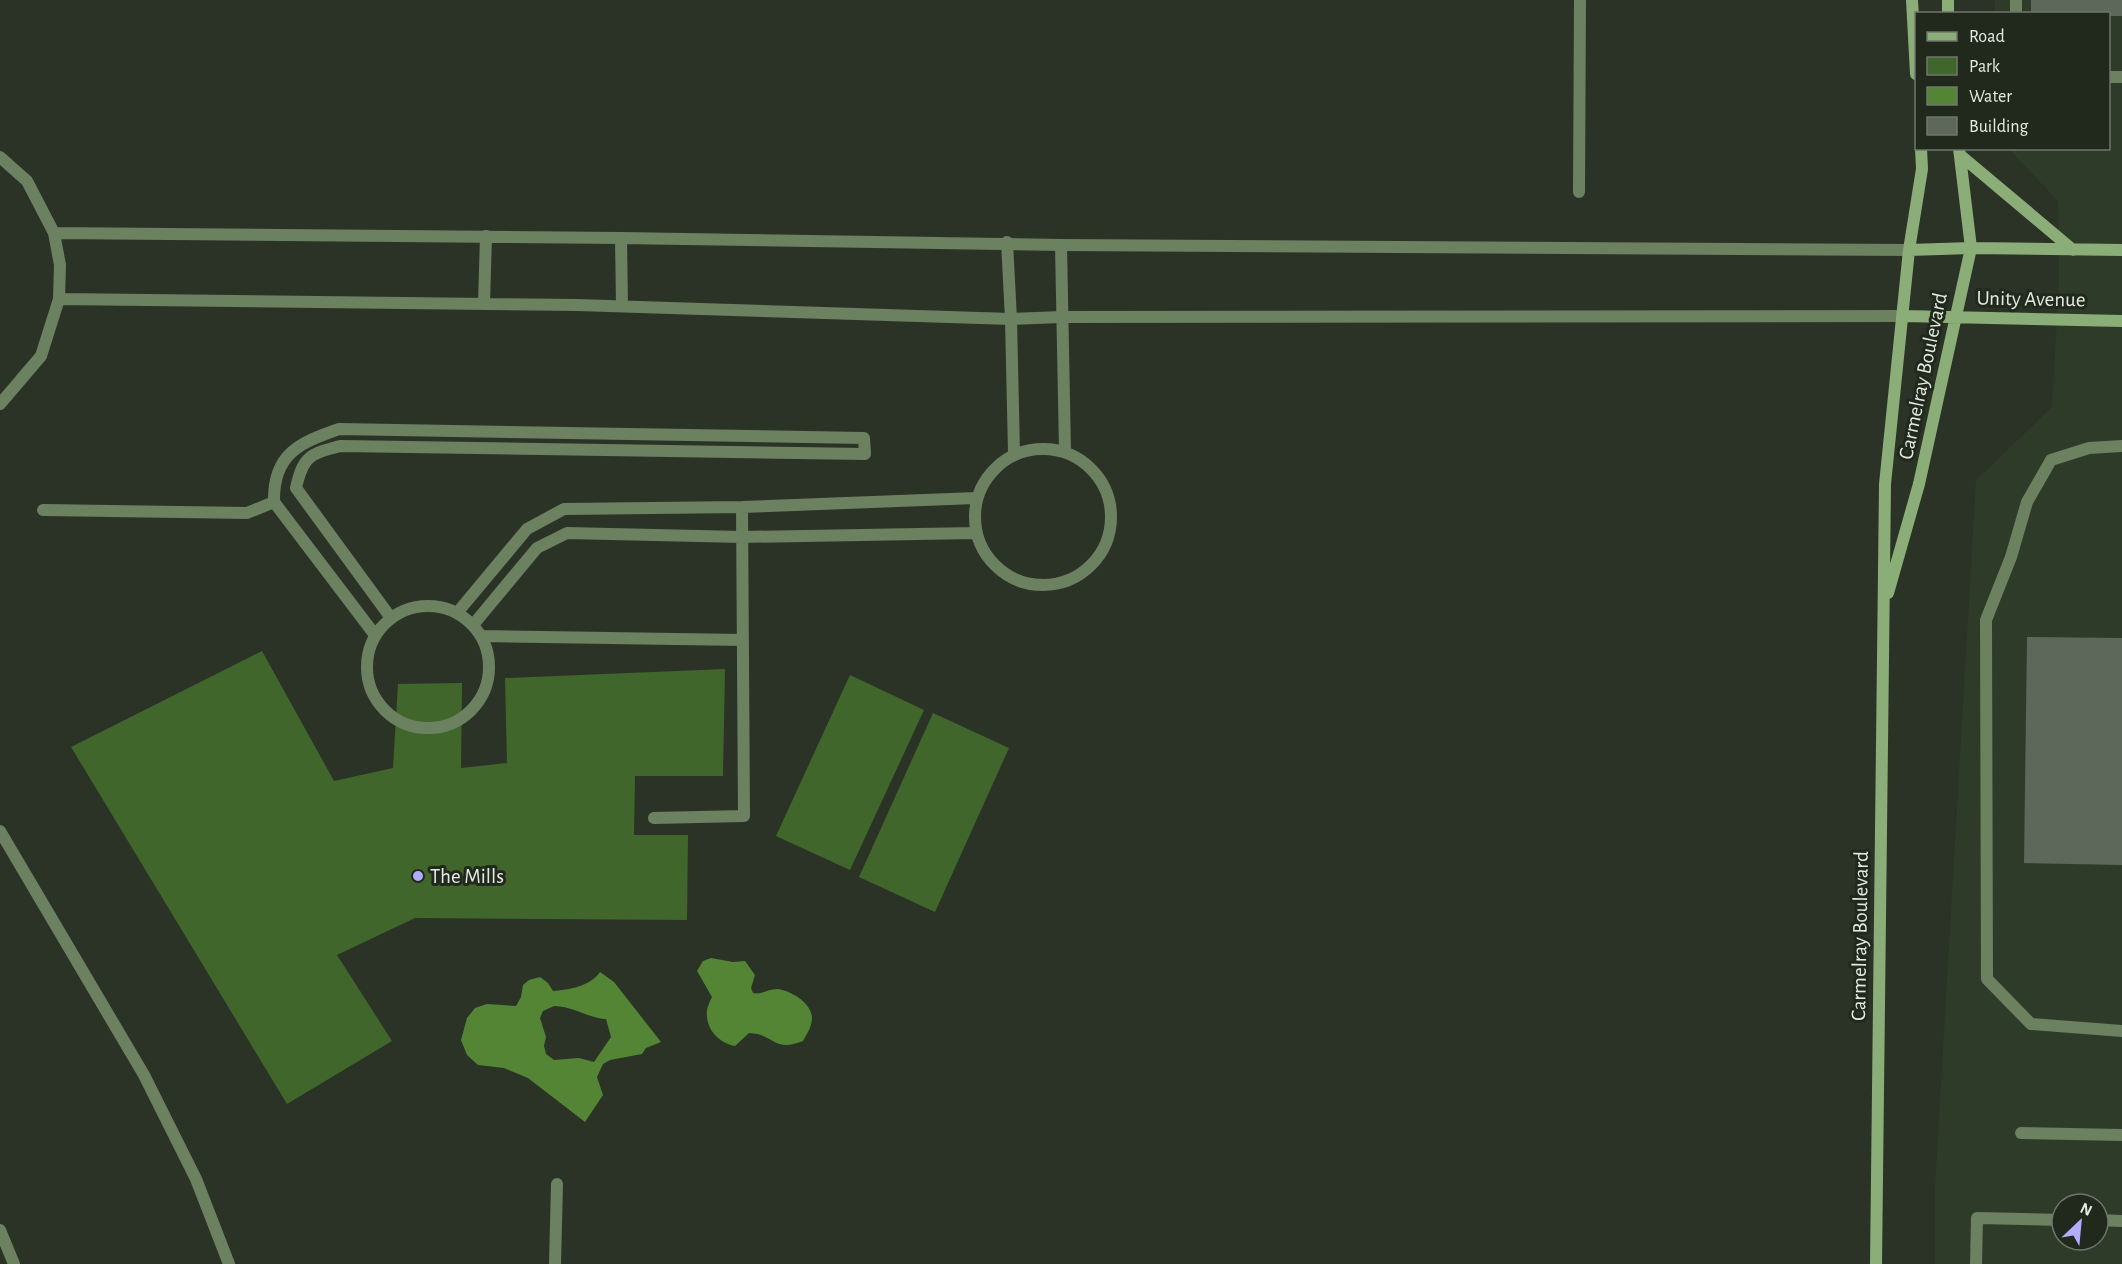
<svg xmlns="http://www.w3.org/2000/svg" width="2122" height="1264" font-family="'Alegreya Sans',sans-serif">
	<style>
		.built { fill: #2e3b28; fill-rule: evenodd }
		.green { fill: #41662c }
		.water { fill: #538535; fill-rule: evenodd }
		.building { fill: #5e685a }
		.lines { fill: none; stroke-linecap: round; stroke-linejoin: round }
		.lane { stroke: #6b8160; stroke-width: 12 }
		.street { stroke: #6b8160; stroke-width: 12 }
		.secondary { stroke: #8bae79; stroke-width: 12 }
		.poi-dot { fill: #b1adfa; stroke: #21291d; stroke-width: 2 }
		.labels { text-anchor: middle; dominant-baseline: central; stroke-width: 6; stroke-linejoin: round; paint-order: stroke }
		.street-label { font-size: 21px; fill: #e4eae2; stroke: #21291d }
		.poi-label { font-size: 21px; fill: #e4eae2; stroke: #21291d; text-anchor: start }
	</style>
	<rect width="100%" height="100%" fill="#2b3327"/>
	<path class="built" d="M1995,0H2122V1264H1935V1187L1976,480L2052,407L2059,280L2058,201L2009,149L2108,148V14L1995,13ZM2062,1204H2098V1240H2062Z"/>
	<path class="green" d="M262,651L334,781L393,768L398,684L462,683L461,768L507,763L505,678L725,669L723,776H635L634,835H688L687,920L415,918L337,955L392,1041L287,1104L71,747Z
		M850,675L924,710L850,870L776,836Z
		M933,713L1009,748L935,912L859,877Z"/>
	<path class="water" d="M711,958L733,962L745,961L755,975L751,988L753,993C762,995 768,989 777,989C790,990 812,1003 812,1018C812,1026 807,1034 803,1041C773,1053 775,1034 749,1033L735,1046C718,1043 705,1028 707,1010C708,1005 710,1001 712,997L697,971L703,961Z
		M600,972L614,982L661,1042L646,1048L642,1054L610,1060L603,1064L597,1077L603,1095L585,1122L528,1078L504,1068L478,1065L467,1055L461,1040L467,1018L475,1008L487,1004L516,1006L521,997L523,985L529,980L540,977L548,983L553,991C568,990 591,986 600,972ZM554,1006C573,1006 587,1018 606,1019L611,1037L594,1062L579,1058L554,1060L546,1054L544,1046L546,1037L540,1018L543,1011Z"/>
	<path class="building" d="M2031,0H2122V16H2108V14H2031Z
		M2027,637L2122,638V865L2024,863Z"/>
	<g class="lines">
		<path class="lane" d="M2016,0V14
			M2108,77H2122
			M1579,192L1580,0
			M1007,242L1011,319L1014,453
			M1061,245L1065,451
			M2122,446L2089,448L2051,460L2027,502L2011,557L1986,620L1987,979L2031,1024L2122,1031
			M975 517a68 68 0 1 1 136 0a68 68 0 1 1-136 0Z
			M43,510L247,513L274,502
			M367 667a61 61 0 1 1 122 0a61 61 0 1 1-122 0Z
			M457,613L527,529L564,509L742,507L976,498
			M473,625L537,548L567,533L742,537L975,533
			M375,635L274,502C273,454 299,443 339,429L864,438L865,454L340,446C310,454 303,456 296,488L391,618
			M482,636L743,640
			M654,818L744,816L742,507
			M2021,1133L2122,1135
			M2098,1220L2122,1221
			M555,1264L557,1184
			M1976,1264L1977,1218L2062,1220"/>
		<path class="street" d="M0,157L27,181L54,233L60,265L59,299L41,356L0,404
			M54,233L621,238L1061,245L1909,250
			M621,238L622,306
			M59,299L577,305L1011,319L1062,317L1904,316
			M484,304L486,236
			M0,831L144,1075L196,1179L229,1264
			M0,1230L14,1264"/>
		<path class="secondary" d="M1912,0L1916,74
			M1948,0V14
			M1960,155L2073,250
			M1909,250L1971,248L2122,250
			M1904,316L2122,321
			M1888,593L1919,484L1971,248L1959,148
			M1876,1264L1885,484L1909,250L1922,169L1921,148"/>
	</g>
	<circle class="poi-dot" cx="418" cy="876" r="6"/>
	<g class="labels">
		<g class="street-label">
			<text transform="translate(2031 299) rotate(1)">Unity Avenue</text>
			<text transform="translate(1923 376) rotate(-78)">Carmelray Boulevard</text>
			<text transform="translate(1860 936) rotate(-89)">Carmelray Boulevard</text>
		</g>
		<g class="poi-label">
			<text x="430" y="876">The Mills</text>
		</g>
	</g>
	<rect x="1915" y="12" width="195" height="138" fill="#21291d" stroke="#6f766c" stroke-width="1.5"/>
	<rect x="1927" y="32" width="30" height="9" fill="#8bae79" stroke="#6f766c" stroke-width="1.5"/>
	<text x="1969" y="42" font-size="18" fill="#e4eae2">Road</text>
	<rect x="1927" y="57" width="30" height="18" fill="#41662c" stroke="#6f766c" stroke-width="1.5"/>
	<text x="1969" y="72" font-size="18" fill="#e4eae2">Park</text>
	<rect x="1927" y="87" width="30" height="18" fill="#538535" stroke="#6f766c" stroke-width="1.5"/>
	<text x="1969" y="102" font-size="18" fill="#e4eae2">Water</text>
	<rect x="1927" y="117" width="30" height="18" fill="#5e685a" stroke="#6f766c" stroke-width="1.5"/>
	<text x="1969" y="132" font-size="18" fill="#e4eae2">Building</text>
	<g transform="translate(2080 1222) rotate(26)"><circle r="28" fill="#21291d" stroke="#6f766c" stroke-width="1.5"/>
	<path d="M0-4.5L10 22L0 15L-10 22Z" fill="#b1adfa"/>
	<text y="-9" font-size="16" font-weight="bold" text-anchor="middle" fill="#e4eae2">N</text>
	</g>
</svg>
